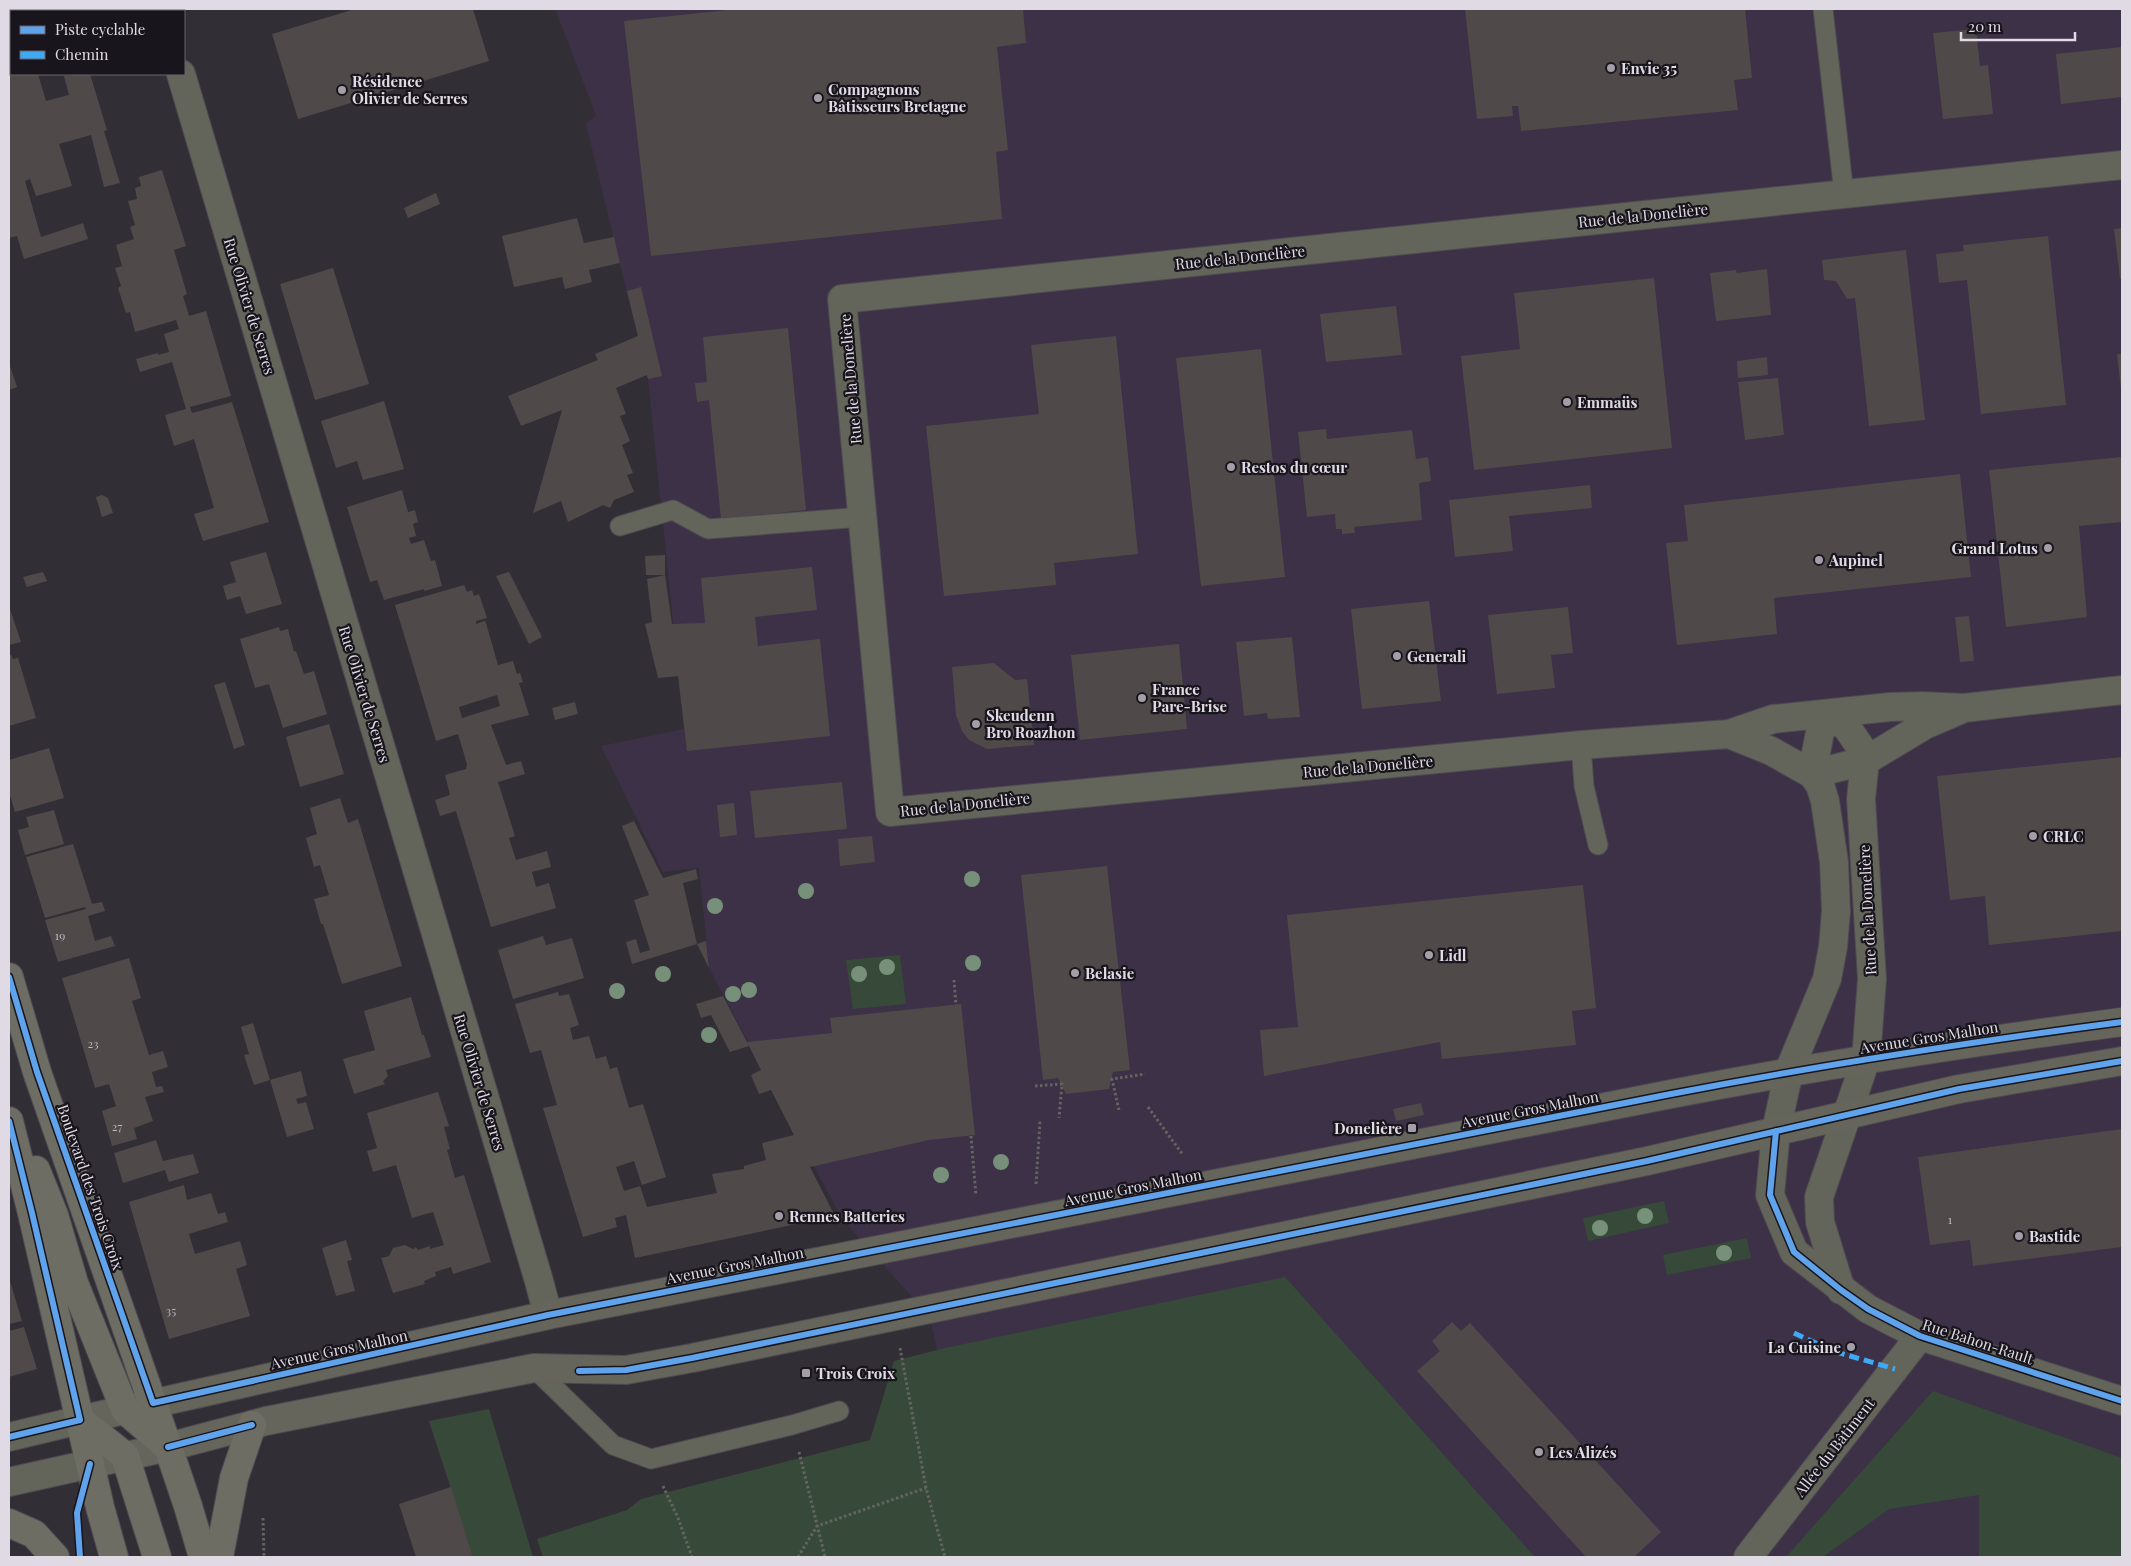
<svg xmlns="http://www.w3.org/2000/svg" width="2131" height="1566" font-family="'Playfair Display',serif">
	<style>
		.built { fill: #3c3146 }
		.green { fill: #374a39 }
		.building { fill: #504949; fill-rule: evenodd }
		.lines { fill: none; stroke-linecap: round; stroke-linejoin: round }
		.service-casing { stroke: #4e4a51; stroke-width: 21 }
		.minor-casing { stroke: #4e4a51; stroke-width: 30 }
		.tertiary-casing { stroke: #4e4a51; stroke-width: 30 }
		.secondary-casing { stroke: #4e4a51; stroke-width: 30 }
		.primary-casing { stroke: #4e4a51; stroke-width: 30 }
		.path { stroke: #646460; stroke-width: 3; stroke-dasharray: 2.5 2.5; stroke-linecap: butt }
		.service { stroke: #63645a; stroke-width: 19 }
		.minor { stroke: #63645a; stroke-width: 28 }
		.tertiary { stroke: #63645a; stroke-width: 28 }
		.secondary { stroke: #66655c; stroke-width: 28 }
		.primary { stroke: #6e6d63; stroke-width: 28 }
		.quiet { stroke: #3fa9f5; stroke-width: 5; stroke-dasharray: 10 5; stroke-linecap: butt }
		.cycleway-casing { stroke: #18151c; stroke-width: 9 }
		.cycleway { stroke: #60a3ed; stroke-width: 6 }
		.tree { fill: #76907a }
		.poi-dot { fill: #a39ea7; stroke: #18151c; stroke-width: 2 }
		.labels { text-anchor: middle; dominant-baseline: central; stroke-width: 4.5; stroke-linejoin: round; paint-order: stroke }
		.number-label { font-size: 12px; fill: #bcb6bd }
		.poi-label { font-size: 15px; font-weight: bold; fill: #e0dae4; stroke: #18151c; text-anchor: start }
		.street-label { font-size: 15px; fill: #e0dae4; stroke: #18151c }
	</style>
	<rect width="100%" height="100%" fill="#322e36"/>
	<path class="built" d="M9,9H91L84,11H11V39L9,40Z
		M555,9H2122V1557H981L930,1317L842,1219L709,968L699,868L663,872L601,746L684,729L648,379L586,124L596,115Z"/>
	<path class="green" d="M900,955L906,1004L853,1009L846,960Z
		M1664,1201L1669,1223L1588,1241L1583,1218Z
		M1747,1238L1751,1258L1667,1275L1663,1255Z
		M1285,1277L1535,1557H543L537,1539L627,1510L641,1499L870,1440L894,1361L945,1348Z
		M1933,1391L2122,1458V1557H1979V1495L1889,1509L1823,1557H1786Z
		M489,1409L533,1557H473L429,1421Z"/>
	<path class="building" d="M355,9H473L489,61L298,119L272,34Z
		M737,9H1023L1026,43L997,47L1008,150L996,152L1002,219L651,256L624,21Z
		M1465,9H1745L1752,78L1734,80L1738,110L1521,131L1518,106H1512L1513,116L1477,119Z
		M1976,29L1980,66L1988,65L1993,114L1943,119L1933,33Z
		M2122,47V97L2061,104L2056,54Z
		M11,73L38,74L46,101L69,95L64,76L90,74L107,130L104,131L120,183L104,187L91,135L59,144L72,186L36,196L30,179L25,181L41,237L83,223L88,239L24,259L17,236L9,238V74Z
		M162,170L186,246L174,250L187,294L183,296L189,316L206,311L231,396L190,407L192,413L232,402L269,522L203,541L194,514L214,508L194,439L174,446L165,415L186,409L172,362L140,372L136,359L158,353V355L169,352L164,334L179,329L176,320L135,332L130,312L126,313L118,288L121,286L115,268L122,266L116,245L134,239L130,227L135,225L128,201L137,199L135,188L141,186L139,177Z
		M436,193L440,204L408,218L404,208Z
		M577,218L584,243L614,237L620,263L589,270L592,282L565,289L562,277L514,287L502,236Z
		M2122,228V279H2120L2114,229Z
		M2048,236L2066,405L1981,414L1967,280L1939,283L1936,254L1964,251L1963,245Z
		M1906,250L1925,420L1869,426L1855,298L1847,299L1836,281L1824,280L1822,260Z
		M333,268L369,384L315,400L280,284Z
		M1767,269L1771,315L1716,321L1710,273L1736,270L1737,273Z
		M1654,278L1672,448L1474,470L1461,356L1520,349L1514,293Z
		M641,287L662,376L648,379L647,375L616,388L626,414L620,416L630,441L622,445L633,473L627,475L634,492L614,500L610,508L603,505L568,522L561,501L533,513L562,410L521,426L508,396L598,360L595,354L638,336L627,291Z
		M1396,306L1402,355L1326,362L1320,314Z
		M788,328L806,510L721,519L709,400L697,402L695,383L707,382L703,337Z
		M1116,336L1138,554L1054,563L1056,585L944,596L926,426L1039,414L1031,345Z
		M1261,349L1285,577L1201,586L1176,358Z
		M2117,354H2122V389H2121Z
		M1767,357L1768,375L1738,378L1737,361Z
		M9,363L17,387L9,390Z
		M1778,378L1784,435L1745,440L1738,382Z
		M384,401L404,469L363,480L357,461L336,468L321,421Z
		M1326,429L1327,439L1412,430L1416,459L1428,457L1431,481L1419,483L1422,520L1354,527L1355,533L1342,534V529H1336L1335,514L1307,517L1298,432Z
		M2122,457V522L2079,526L2087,617L2006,627L1989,470Z
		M1960,474L1971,577L1774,598L1777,634L1677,645L1666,543L1688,541L1684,505Z
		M1590,485L1592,508L1509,516L1513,551L1455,557L1449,500Z
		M402,490L408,512L415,510L418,522L413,524L416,536L409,538L411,544L424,540L431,561L435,560L442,586L424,591V589L384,600L377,580L370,582L347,507Z
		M102,495L108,498L113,513L102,517L96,497Z
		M266,552L282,604L246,614L240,596L227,600L223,586L236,582L230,562Z
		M665,555V575H646L645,556Z
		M812,567L817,610L755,617L758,646L820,639L830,736L687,751L678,676L658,678L645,624L652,622L647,579L665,575L672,624L705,623L701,578Z
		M43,572L47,581L27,587L23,577Z
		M509,572L542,637L529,644L496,576Z
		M464,585L467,592L472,590L474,596L479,594L487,618L476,621V624L485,621L486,623L498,665L513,661L517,674L520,673L523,682L519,683L529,715L491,725L506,765L521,761L525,774L498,782L515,836L509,838L516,860L547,851L551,867L532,872L536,887L549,883L556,908L491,927L456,811L440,816L435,800L450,795L445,775L466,769L467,764L458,734L436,741L395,605ZM497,695L500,706L462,718L459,707Z
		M1429,601L1441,701L1362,709L1351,609Z
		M9,606L21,642L9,645Z
		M1568,607L1573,653L1551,655L1555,688L1497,694L1488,615Z
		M1969,616L1974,661L1960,662L1955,617Z
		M279,627L280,631L288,629L294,652L296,651L304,674L314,671L327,714L283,728L269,684L255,688L240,639Z
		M1292,637L1300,717L1268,719L1267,713L1244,716L1236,642Z
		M1179,644L1187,729L1080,740L1071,655Z
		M9,655H11L13,659L18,658L36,718L9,726Z
		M994,663L1015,680L1027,679L1034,745L987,749L969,740L962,731L956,715L952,667Z
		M225,682L245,745L234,749L214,685Z
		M575,702L578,714L555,720L552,708Z
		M329,724L344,774L300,787L286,737Z
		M49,748L64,798L15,812L9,792V760Z
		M2122,757V931L1989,945L1985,896L1950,900L1937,776Z
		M842,782L847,829L755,838L750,791Z
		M340,798L348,823L358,819L402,966L342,984L323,924H321L314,899L329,895L320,865L314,867L306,838L317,834L310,808Z
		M734,803L737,835L720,837L717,805Z
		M54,810L64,844L25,855L18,830L29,827L26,817Z
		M634,821L663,878L696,869L698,879L683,883L697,944L706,941L709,968L697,944L632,964L626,942L636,939L640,953L650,950L634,900L649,895L622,826Z
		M872,836L875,862L840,866L838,839Z
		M73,844L92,904L102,902L105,911L88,916L95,941L111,936L115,946L58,962L45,920L86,909L85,907L45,918L26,857Z
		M1107,866L1130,1070L1113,1072L1109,1089L1066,1094L1058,1078L1043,1080L1021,875Z
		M1583,885L1596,1008L1572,1011L1576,1045L1442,1059L1440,1042L1264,1076L1260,1030L1298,1027L1287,915Z
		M543,936L546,945L572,938L584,978L513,999L498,950Z
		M129,958L141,998L132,1001L149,1055L163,1051L168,1067L152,1072L156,1087L162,1086L164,1092L145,1097L153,1121L134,1128L137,1139L112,1146L102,1111L116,1106L109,1084L95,1088L62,978Z
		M558,992L559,996L569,994L579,1025L570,1028L573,1040L589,1036L596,1059L606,1056L610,1069L617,1067L629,1108L643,1104L666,1177L642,1185L634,1161L616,1167L624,1191L640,1186L647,1207L717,1193L712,1174L744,1169V1166L766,1160L762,1143L794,1135L771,1090L759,1094L751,1075L761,1070L749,1046L730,1052L711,1015L701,1018L696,1004L723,996L747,1042L832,1033L830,1018L961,1004L975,1135L929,1140L810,1167L835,1216L635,1258L626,1215L615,1218L617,1227L583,1237L543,1108L557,1105L541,1050L530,1053L515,1004Z
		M411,997L422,1035H424L431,1057L386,1070L388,1076L383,1081L385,1084L354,1094L343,1059L375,1050L364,1011Z
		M253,1023L270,1080L301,1071L307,1096L296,1099L298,1104L306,1102L314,1129L287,1137L270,1080L254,1085L244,1055L249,1054L241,1027Z
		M438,1092L449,1126L444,1127L450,1149L447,1150L455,1178L464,1175L491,1262L453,1274L451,1267L435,1272L436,1276L424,1281L425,1284L393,1293L381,1258L389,1256L393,1248L405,1245L413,1249L416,1247L418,1250L430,1246V1249L444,1245L433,1212L412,1218L396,1165L373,1172L367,1151L377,1148L367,1113Z
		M1421,1103L1424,1115L1396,1121L1393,1109Z
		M2122,1129V1247L1973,1266L1970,1240L1930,1245L1918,1157Z
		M156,1140L163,1161L193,1154L199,1173L169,1182L165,1170L123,1183L114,1153Z
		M184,1185L187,1200L211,1193L218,1214L225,1212L228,1222L189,1234L195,1254L240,1241L247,1265L236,1269L250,1316L169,1339L129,1202Z
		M346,1240L352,1260L347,1261L355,1291L336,1296L322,1248Z
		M9,1278L22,1321L9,1324Z
		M1452,1322L1461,1331L1470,1323L1661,1532L1634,1557H1586L1417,1371L1440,1351L1432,1341Z
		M24,1327L37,1369L9,1377V1331Z
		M451,1487L473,1557H416L399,1504Z"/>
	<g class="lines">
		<g class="service-casing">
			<path id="service" d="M1823,9L1844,194
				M620,526L673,510L708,529L863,517
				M1581,745L1584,786L1598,845
				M534,1368L613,1445L651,1459L792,1425L839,1411"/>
		</g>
		<g class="minor-casing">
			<path id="minor" d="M162,9V11
				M181,74L539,1281L548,1315
				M2122,165L842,299L890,812L1581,745L1729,734L1773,719L1890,707L1922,706L1964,708L2122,690
				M1832,713L1820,732L1812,774L1820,785L1825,801L1834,862L1836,911L1833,947L1827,979L1789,1071L1776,1131L1770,1195L1794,1252L1868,1309L1920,1336L2122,1401
				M1832,713L1848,729L1859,745L1865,761L1861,799L1872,979L1866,1059L1819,1197L1820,1222L1841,1290
				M1729,734L1771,751L1812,774L1865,761L1925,725L1960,710
				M1748,1557L1920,1336"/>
		</g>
		<g class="tertiary-casing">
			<path id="tertiary" d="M9,1437L80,1420
				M9,1482L90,1464"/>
		</g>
		<g class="secondary-casing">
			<path id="secondary" d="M80,1420L548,1315L1671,1094C1821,1065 1971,1042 2122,1022
				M90,1464L168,1447L266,1421L534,1368L626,1370L692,1358L1647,1161L1959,1089L2122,1061"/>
		</g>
		<g class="primary-casing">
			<path id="primary" d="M15,11L22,9
				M9,977L37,1072L168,1447L188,1506L203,1557
				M9,1121L32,1213L100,1507L114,1557
				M36,1170L54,1215L74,1283L125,1410L167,1446
				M80,1420L125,1456L157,1557
				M9,1523L34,1534L55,1557
				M219,1557L234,1478L252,1425"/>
		</g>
		<path class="path" d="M954,980L956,1005
			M1035,1086L1062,1084L1059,1118
			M1148,1107L1183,1155
			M1119,1110L1112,1079L1145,1074
			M971,1136L976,1196
			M1036,1184L1040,1121
			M900,1348L926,1488L945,1557
			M799,1452L825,1557
			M663,1486L678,1518L692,1557
			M263,1518L264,1557
			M798,1557L817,1526L926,1488"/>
		<use href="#service" class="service"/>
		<use href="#minor" class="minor"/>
		<use href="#tertiary" class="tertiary"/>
		<use href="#secondary" class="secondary"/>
		<use href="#primary" class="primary"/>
		<path class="quiet" d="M1794,1333L1833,1351L1895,1369"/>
		<g class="cycleway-casing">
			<path id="cycleway" d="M9,977L37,1072L153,1403L548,1315L1671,1094C1821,1065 1971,1042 2122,1022
				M9,1121L32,1213L80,1420L9,1437
				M1776,1131L1770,1195L1794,1252L1841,1290L1868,1309L1920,1336L2122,1401
				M579,1371L626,1370L692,1358L1647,1161L1959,1089L2122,1061
				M168,1447L252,1425
				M80,1557L77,1513L90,1464"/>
		</g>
		<use href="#cycleway" class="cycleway"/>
	</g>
	<g class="tree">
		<circle cx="972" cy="879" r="8"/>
		<circle cx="806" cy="891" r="8"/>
		<circle cx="715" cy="906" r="8"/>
		<circle cx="973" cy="963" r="8"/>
		<circle cx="887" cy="967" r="8"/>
		<circle cx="663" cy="974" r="8"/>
		<circle cx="859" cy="974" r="8"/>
		<circle cx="749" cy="990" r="8"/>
		<circle cx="617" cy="991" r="8"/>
		<circle cx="733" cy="994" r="8"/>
		<circle cx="709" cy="1035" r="8"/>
		<circle cx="1001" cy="1162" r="8"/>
		<circle cx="941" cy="1175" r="8"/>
		<circle cx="1645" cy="1216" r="8"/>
		<circle cx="1600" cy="1228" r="8"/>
		<circle cx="1724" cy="1253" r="8"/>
	</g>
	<g class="poi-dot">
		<circle cx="1611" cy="68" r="5"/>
		<circle cx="342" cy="90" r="5"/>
		<circle cx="818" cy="98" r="5"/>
		<circle cx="1567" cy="402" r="5"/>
		<circle cx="1231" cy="467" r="5"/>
		<circle cx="2048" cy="548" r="5"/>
		<circle cx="1819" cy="560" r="5"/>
		<circle cx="1397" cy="656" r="5"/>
		<circle cx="1142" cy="698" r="5"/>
		<circle cx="976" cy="724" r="5"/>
		<circle cx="2033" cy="836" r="5"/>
		<circle cx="1429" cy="955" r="5"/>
		<circle cx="1075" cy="973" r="5"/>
		<rect x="1407" y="1123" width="10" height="10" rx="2.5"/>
		<circle cx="779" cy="1216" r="5"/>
		<circle cx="2019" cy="1236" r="5"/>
		<circle cx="1851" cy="1347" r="5"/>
		<rect x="801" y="1368" width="10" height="10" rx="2.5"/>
		<circle cx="1539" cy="1452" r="5"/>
	</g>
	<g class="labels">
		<g class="number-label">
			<text x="60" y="935">19</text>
			<text x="93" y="1043">23</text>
			<text x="117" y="1126">27</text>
			<text x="1950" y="1219">1</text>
			<text x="171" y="1310">35</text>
		</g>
		<g class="poi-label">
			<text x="1621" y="68">Envie 35</text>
			<text x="352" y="81">Résidence<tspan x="352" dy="17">Olivier de Serres</tspan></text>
			<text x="828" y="89">Compagnons<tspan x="828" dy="17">Bâtisseurs Bretagne</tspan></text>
			<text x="1577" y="402">Emmaüs</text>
			<text x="1241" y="467">Restos du cœur</text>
			<text x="2038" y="548" text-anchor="end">Grand Lotus</text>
			<text x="1829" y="560">Aupinel</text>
			<text x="1407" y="656">Generali</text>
			<text x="1152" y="689">France<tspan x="1152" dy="17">Pare-Brise</tspan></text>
			<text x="986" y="715">Skeudenn<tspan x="986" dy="17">Bro Roazhon</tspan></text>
			<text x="2043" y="836">CRLC</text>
			<text x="1439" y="955">Lidl</text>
			<text x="1085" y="973">Belasie</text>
			<text x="1402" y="1128" text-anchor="end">Donelière</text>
			<text x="789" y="1216">Rennes Batteries</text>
			<text x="2029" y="1236">Bastide</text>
			<text x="1841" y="1347" text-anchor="end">La Cuisine</text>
			<text x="816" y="1373">Trois Croix</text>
			<text x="1549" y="1452">Les Alizés</text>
		</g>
		<g class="street-label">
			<text transform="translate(1643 215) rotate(-6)">Rue de la Donelière</text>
			<text transform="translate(1240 257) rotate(-6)">Rue de la Donelière</text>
			<text transform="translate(250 306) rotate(73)">Rue Olivier de Serres</text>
			<text transform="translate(850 379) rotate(-95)">Rue de la Donelière</text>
			<text transform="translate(365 694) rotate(73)">Rue Olivier de Serres</text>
			<text transform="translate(1368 766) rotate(-5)">Rue de la Donelière</text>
			<text transform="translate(965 804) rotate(-6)">Rue de la Donelière</text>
			<text transform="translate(1867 910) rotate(-93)">Rue de la Donelière</text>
			<text transform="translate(1929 1037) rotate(-9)">Avenue Gros Malhon</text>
			<text transform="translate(480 1082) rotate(73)">Rue Olivier de Serres</text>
			<text transform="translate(1530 1109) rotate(-11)">Avenue Gros Malhon</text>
			<text transform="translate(91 1187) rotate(71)">Boulevard des Trois Croix</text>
			<text transform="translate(1133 1187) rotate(-11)">Avenue Gros Malhon</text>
			<text transform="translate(735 1265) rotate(-11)">Avenue Gros Malhon</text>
			<text transform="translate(1978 1341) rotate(18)">Rue Bahon-Rault</text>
			<text transform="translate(339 1349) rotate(-12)">Avenue Gros Malhon</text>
			<text transform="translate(1834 1447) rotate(-52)">Allée du Bâtiment</text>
		</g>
	</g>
	<rect width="2131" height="1566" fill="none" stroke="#e0dae4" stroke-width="20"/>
	<rect x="10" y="10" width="175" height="65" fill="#18151c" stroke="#68646c"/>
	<rect x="20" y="26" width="25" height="8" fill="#60a3ed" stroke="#68646c"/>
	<text x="55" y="35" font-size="15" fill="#e0dae4">Piste cyclable</text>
	<rect x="20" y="51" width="25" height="8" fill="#3fa9f5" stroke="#68646c"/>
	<text x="55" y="60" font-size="15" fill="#e0dae4">Chemin</text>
	<path d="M1961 32v8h114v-8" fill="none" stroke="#e0dae4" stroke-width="2.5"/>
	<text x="1968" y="32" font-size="15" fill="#e0dae4" stroke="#18151c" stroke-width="4" paint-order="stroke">20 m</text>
</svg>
